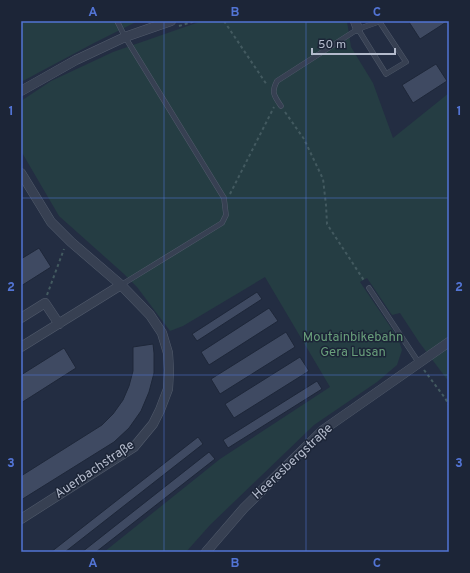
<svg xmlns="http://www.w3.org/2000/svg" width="470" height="573" font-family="Overpass,sans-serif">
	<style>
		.green { fill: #253d43 }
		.building { fill: #3f4a62; stroke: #1e2739 }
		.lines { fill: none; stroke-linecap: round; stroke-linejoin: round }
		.service-casing { stroke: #525b6c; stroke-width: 5.5 }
		.minor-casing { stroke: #525b6c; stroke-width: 10 }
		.path { stroke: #435a60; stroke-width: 2; stroke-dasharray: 3 3; stroke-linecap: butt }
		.service { stroke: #374052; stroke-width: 4.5 }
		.minor { stroke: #374052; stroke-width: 9 }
		.grid { fill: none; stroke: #5274d4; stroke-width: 1; stroke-opacity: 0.55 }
		.labels { text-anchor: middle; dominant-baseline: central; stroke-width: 3; stroke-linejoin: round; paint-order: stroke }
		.park-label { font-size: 13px; fill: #699f7b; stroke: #1c2537 }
		.street-label { font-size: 13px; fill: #b4bbcc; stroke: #1c2537 }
		.neatline { fill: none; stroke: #5274d4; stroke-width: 1.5 }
		.grid-label { font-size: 13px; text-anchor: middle; font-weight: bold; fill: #5274d4 }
	</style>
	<rect width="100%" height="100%" fill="#232d42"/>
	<path class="green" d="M21,21H138L94,43L21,82Z
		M202,21H347L351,47L373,83L393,138L449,93V382L419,342L400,313L392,315L367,278L360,282L398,338L402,350L397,365L377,382L314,425L210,525L186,552H104L220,459L330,387L265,277L183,326L170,331L137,287L124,274L59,216L21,151V101L51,81L113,52Z"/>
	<path class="building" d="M410,21H448L420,39L409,22Z
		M436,64L447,81L413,103L402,85Z
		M39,248L51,267L21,286V259Z
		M257,292L262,299L197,341L192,334Z
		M269,308L278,321L209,365L201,352Z
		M286,332L295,347L220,394L211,379Z
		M153,344L154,353V373L149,392L141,411L129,428L114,442L21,500V476L102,425L113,414L123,400L129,386L133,371V347Z
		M64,348L76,368L21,403V375Z
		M300,357L309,371L234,418L225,404Z
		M317,381L322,389L228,448L223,440Z
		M198,437L203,444L65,552H51Z
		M209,452L215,459L96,552H82Z"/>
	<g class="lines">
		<g class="service-casing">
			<path id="service" d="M117,21L125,37L224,198L226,215L222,223L121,285
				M358,29L386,74L406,62L379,21
				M281,106C274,96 271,92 277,81L358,29L381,21
				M369,288L419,363"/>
		</g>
		<g class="minor-casing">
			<path id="minor" d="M355,21L358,29
				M21,91L76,60L125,37L171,21
				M21,173L51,222L71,242L121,285L150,315L162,333L168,353L169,370L168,389L160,410L153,424L134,447L21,519
				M21,318L45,303L59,324
				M21,347L121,285
				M206,552L244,508L323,430L449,342"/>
		</g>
		<path class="path" d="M224,21L267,85
			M179,26L195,21
			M285,112L304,139L323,179L326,205L327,224L365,282
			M230,194L274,107
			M47,295L64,249
			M424,370L445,398L449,405"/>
		<use href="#service" class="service"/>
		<use href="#minor" class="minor"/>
	</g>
	<path class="grid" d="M164,21V552M306,21V552M21,198H449M21,375H449"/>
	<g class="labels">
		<g class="park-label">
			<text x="353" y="338">Moutainbikebahn<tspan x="353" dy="15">Gera Lusan</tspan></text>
		</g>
		<g class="street-label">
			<text transform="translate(293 462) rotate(-43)">Heeresbergstraße</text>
			<text transform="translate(95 470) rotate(-34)">Auerbachstraße</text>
		</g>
	</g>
	<rect width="470" height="573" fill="none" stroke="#1c2537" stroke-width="44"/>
	<path d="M312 48v6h83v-6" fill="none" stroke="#b4bbcc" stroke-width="2"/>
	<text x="318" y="48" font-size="12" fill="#b4bbcc" stroke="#1c2537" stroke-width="3" paint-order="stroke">50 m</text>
	<rect x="22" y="22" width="426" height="529" class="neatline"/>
	<g class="grid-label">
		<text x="93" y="16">A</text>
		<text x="235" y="16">B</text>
		<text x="377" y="16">C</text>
		<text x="11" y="115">1</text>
		<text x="459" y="115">1</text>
		<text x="11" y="291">2</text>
		<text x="459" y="291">2</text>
		<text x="11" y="467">3</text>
		<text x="459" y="467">3</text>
		<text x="93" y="567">A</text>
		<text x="235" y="567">B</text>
		<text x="377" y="567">C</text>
	</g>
</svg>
